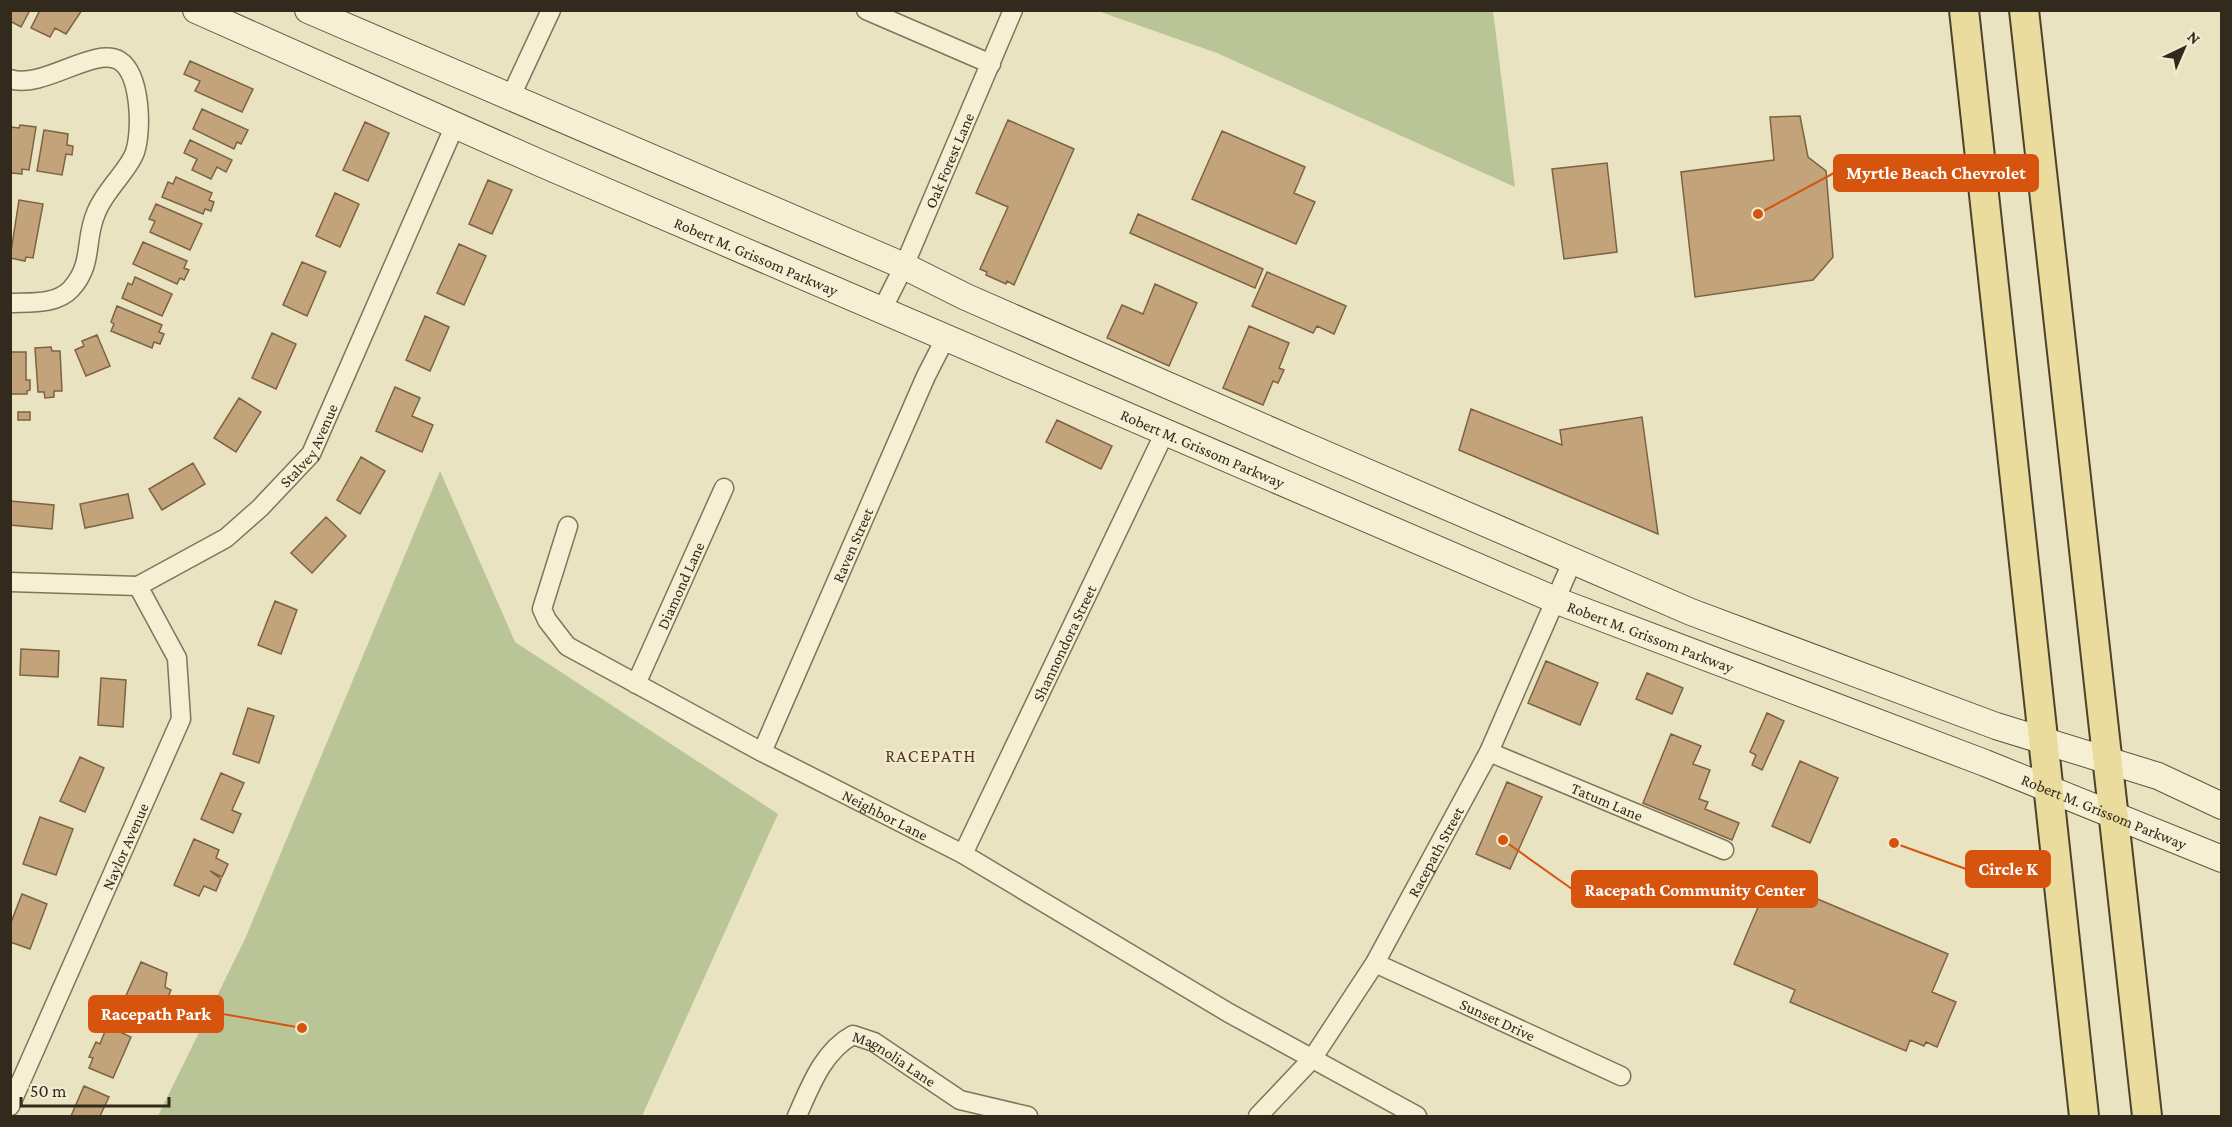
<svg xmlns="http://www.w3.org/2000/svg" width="2232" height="1127" font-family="'Crimson Pro',serif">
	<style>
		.green { fill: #b9c596 }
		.building { fill: #c3a47a; stroke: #7d6243; stroke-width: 1.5 }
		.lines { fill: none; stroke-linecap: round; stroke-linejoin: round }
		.street-casing { stroke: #80745a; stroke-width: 21 }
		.secondary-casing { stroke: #62553e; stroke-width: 28 }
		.primary-casing { stroke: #4e422e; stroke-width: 32 }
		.street { stroke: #f5f0d3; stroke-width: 18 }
		.secondary { stroke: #f5f0d3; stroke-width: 26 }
		.primary { stroke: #e9dc9c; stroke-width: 28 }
		.labels { text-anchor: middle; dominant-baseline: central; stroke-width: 4.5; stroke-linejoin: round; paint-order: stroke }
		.street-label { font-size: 16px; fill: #322a1d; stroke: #f1ecd0 }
		.neighbourhood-label { font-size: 18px; letter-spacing: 1.5px; fill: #5a3521; stroke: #f1ecd0 }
		.leader { fill: none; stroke: #d6540e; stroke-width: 2 }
		.callout-dot { fill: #d6540e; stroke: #f1ecd0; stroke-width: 2 }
		.callout { fill: #d6540e; stroke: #d6540e; stroke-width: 2 }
		.callout-label { font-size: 18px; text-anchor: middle; font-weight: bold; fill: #fff }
	</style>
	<rect width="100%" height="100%" fill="#e9e3c1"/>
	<path class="green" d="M1098,11H1493L1515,187L1217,53Z
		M440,471L515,642L778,814L642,1116H158L245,939Z"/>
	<path class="building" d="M10,10H30L21,27L10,21Z
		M40,10H82L66,34L55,28L50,37L31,28Z
		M190,61L253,89L242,112L195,91L200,81L184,74Z
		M202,109L248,130L241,144L237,142L234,149L193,129Z
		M1800,116L1808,157L1826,171L1833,257L1813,280L1695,297L1681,172L1774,160L1770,117Z
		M1008,120L1074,149L1014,285L1007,281L1006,284L986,275L987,272L980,269L1008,207L976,193Z
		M365,122L389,133L368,181L343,170Z
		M20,125L36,127L29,170L22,169V174L12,173L10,167L11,127L19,128Z
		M44,130L68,134L67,145L73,146L72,155L66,154L62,175L37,171Z
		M1222,131L1305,167L1294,193L1315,202L1296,244L1192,199Z
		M190,140L232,160L226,172L217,167L211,179L192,170L197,159L184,153Z
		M1607,163L1617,252L1564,259L1552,169Z
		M176,177L212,193L209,200L214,202L211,211L205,209L203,214L162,197L168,182L173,184Z
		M488,180L512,190L492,234L469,224Z
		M335,193L359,204L340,247L316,236Z
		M19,200L43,204L33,258L26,257L25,261L10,258Z
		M156,204L202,224L190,250L150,232L155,221L149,219Z
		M1138,214L1263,269L1255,288L1130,233Z
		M143,242L187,261L184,268L189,270L184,280L180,278L177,284L133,264Z
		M459,244L486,256L464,305L437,293Z
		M302,262L326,272L307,316L283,305Z
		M1267,272L1346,306L1334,334L1317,326L1313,333L1252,306Z
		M135,277L172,294L162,316L122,298L128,283L132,285Z
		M1155,284L1197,303L1169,366L1107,338L1122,305L1143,314Z
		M117,306L162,325L159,332L164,334L160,344L154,342L152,348L111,331L114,324L111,322Z
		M425,316L449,327L430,371L406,360Z
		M1249,326L1289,343L1279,368L1284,370L1278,383L1273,381L1263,405L1223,388Z
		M272,333L296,344L276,389L252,378Z
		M97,335L110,366L86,376L75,350L84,346L82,341Z
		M51,347L52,351H60L62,391H54V397L45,398L44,392H38L35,348Z
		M10,352H26V380H30V390L27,391V394H10Z
		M395,387L420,398L412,416L433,425L422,452L376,431Z
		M239,398L261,412L236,452L214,438Z
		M1471,409L1562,445L1560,430L1642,417L1658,534L1459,450Z
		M18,412H30V420H18Z
		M1057,420L1112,446L1101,469L1046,442Z
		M361,457L385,471L360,514L337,500Z
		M193,463L205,484L162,510L149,489Z
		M128,494L133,518L85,528L80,504Z
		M10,501L54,505L52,529L10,525Z
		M326,517L346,536L312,573L291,553Z
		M275,601L297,610L281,654L258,645Z
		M21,649L59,651L58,677L20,675Z
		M1546,661L1598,683L1580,725L1528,703Z
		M1647,673L1683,688L1672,714L1636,699Z
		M101,678L126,680L123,727L98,725Z
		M248,708L274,716L259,763L233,754Z
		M1767,713L1784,721L1762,770L1752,765L1756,755L1750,752Z
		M1671,734L1701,746L1693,764L1710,770L1699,799L1708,802L1705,809L1739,823L1732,840L1643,803Z
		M80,757L104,768L85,812L60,801Z
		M1800,761L1838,778L1810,843L1772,826Z
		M221,773L244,783L232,810L241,814L233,833L201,819Z
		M1507,782L1542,797L1510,869L1476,854Z
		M40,817L73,829L56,875L23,864Z
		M194,839L219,850L216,858L228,864L222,877L210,871L221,879L216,891L204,886L199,896L174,885Z
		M1770,879L1948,954L1932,992L1956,1002L1937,1047L1926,1042L1924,1046L1910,1040L1906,1051L1790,1002L1795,990L1734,964Z
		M22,894L47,904L30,949L10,942V925Z
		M141,962L167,973L165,987L171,990L156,1025L120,1009Z
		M107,1026L131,1037L113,1078L89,1068L93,1058L89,1057L96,1042L100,1044Z
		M84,1086L109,1097L100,1116H71Z"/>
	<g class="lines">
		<g class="street-casing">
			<g id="street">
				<path d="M866,10L991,64"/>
				<path d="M10,79C43,90 95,45 120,61C141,75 142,131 135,152C129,170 104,191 96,213C84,240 94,264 71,289C56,305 30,302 10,303"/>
				<path d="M511,96L551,10"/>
				<path id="s1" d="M882,310L904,266L1013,10"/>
				<path id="s2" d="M568,526L542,609L547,620L567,646L762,752L963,854L1229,1013L1417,1116"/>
				<path id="s3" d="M10,582L138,586L226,538L260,508L311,454L455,125"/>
				<path id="s4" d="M636,684L724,488"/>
				<path id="s5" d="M762,752L926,376L946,337"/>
				<path id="s6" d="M1489,752L1724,850"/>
				<path id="s7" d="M963,854L1165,432"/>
				<path id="s8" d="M1375,963L1621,1076"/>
				<path id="s9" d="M10,1106L181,719L177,658L138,586"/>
				<path id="s10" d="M797,1116C810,1087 823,1051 853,1035L874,1042L960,1100L1028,1116"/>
				<path id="s11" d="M1258,1116L1312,1059L1375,963L1489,752L1572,562"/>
			</g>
		</g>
		<g class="secondary-casing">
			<g id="secondary">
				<path id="s12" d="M196,10L540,163L1560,602L1985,763L2222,859"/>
				<path d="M308,10L904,266L966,297L1304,445L1691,612L1996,726L2158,776L2222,806"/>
			</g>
		</g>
		<g class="primary-casing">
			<path id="primary" d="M1964,10L2084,1116
				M2024,10L2147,1116"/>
		</g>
		<use href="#street" class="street"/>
		<use href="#secondary" class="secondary"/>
		<use href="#primary" class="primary"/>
	</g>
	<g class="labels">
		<g class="street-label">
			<text stroke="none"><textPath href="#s1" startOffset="164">Oak Forest Lane</textPath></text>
			<text stroke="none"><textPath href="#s12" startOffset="612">Robert M. Grissom Parkway</textPath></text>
			<text stroke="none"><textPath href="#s3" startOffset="354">Stalvey Avenue</textPath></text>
			<text stroke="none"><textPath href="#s12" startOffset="1098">Robert M. Grissom Parkway</textPath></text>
			<text stroke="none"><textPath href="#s5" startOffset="226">Raven Street</textPath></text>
			<text stroke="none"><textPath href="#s4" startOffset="108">Diamond Lane</textPath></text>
			<text stroke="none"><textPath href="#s12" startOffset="1584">Robert M. Grissom Parkway</textPath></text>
			<text stroke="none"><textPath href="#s7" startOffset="234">Shannondora Street</textPath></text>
			<text stroke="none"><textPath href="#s6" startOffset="128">Tatum Lane</textPath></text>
			<text stroke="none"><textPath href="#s12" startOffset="2070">Robert M. Grissom Parkway</textPath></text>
			<text stroke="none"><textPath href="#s2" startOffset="492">Neighbor Lane</textPath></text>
			<text stroke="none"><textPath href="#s9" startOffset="284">Naylor Avenue</textPath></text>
			<text stroke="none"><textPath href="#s11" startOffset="320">Racepath Street</textPath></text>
			<text stroke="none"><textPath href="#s8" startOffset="135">Sunset Drive</textPath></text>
			<text stroke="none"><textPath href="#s10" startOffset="148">Magnolia Lane</textPath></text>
		</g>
		<g class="neighbourhood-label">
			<text x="931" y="756">RACEPATH</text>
		</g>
	</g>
	<path class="leader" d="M1758 214L1834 173M1894 843L1966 869M1503 840L1572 889M302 1028L223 1014"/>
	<g class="callout-dot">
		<circle cx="1758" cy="214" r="6"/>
		<circle cx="1894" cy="843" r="6"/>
		<circle cx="1503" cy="840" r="6"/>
		<circle cx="302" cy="1028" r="6"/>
	</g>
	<g class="callout">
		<rect x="1834" y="155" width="204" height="36" rx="6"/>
		<rect x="1966" y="851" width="84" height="36" rx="6"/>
		<rect x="1572" y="871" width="245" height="36" rx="6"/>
		<rect x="89" y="996" width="134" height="36" rx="6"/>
	</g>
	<g class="callout-label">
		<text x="1936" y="179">Myrtle Beach Chevrolet</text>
		<text x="2008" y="875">Circle K</text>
		<text x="1695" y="896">Racepath Community Center</text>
		<text x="156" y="1020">Racepath Park</text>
	</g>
	<rect width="2232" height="1127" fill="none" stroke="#322a1d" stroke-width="24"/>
	<g transform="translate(2184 48) rotate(44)" stroke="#f1ecd0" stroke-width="4.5" paint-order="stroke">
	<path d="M0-4.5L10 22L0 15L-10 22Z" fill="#322a1d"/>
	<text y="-9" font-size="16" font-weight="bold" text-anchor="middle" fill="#322a1d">N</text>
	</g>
	<path d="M21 1097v9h148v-9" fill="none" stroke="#322a1d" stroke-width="3"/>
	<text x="30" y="1097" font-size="18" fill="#322a1d" stroke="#f1ecd0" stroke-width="4.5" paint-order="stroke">50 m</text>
</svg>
